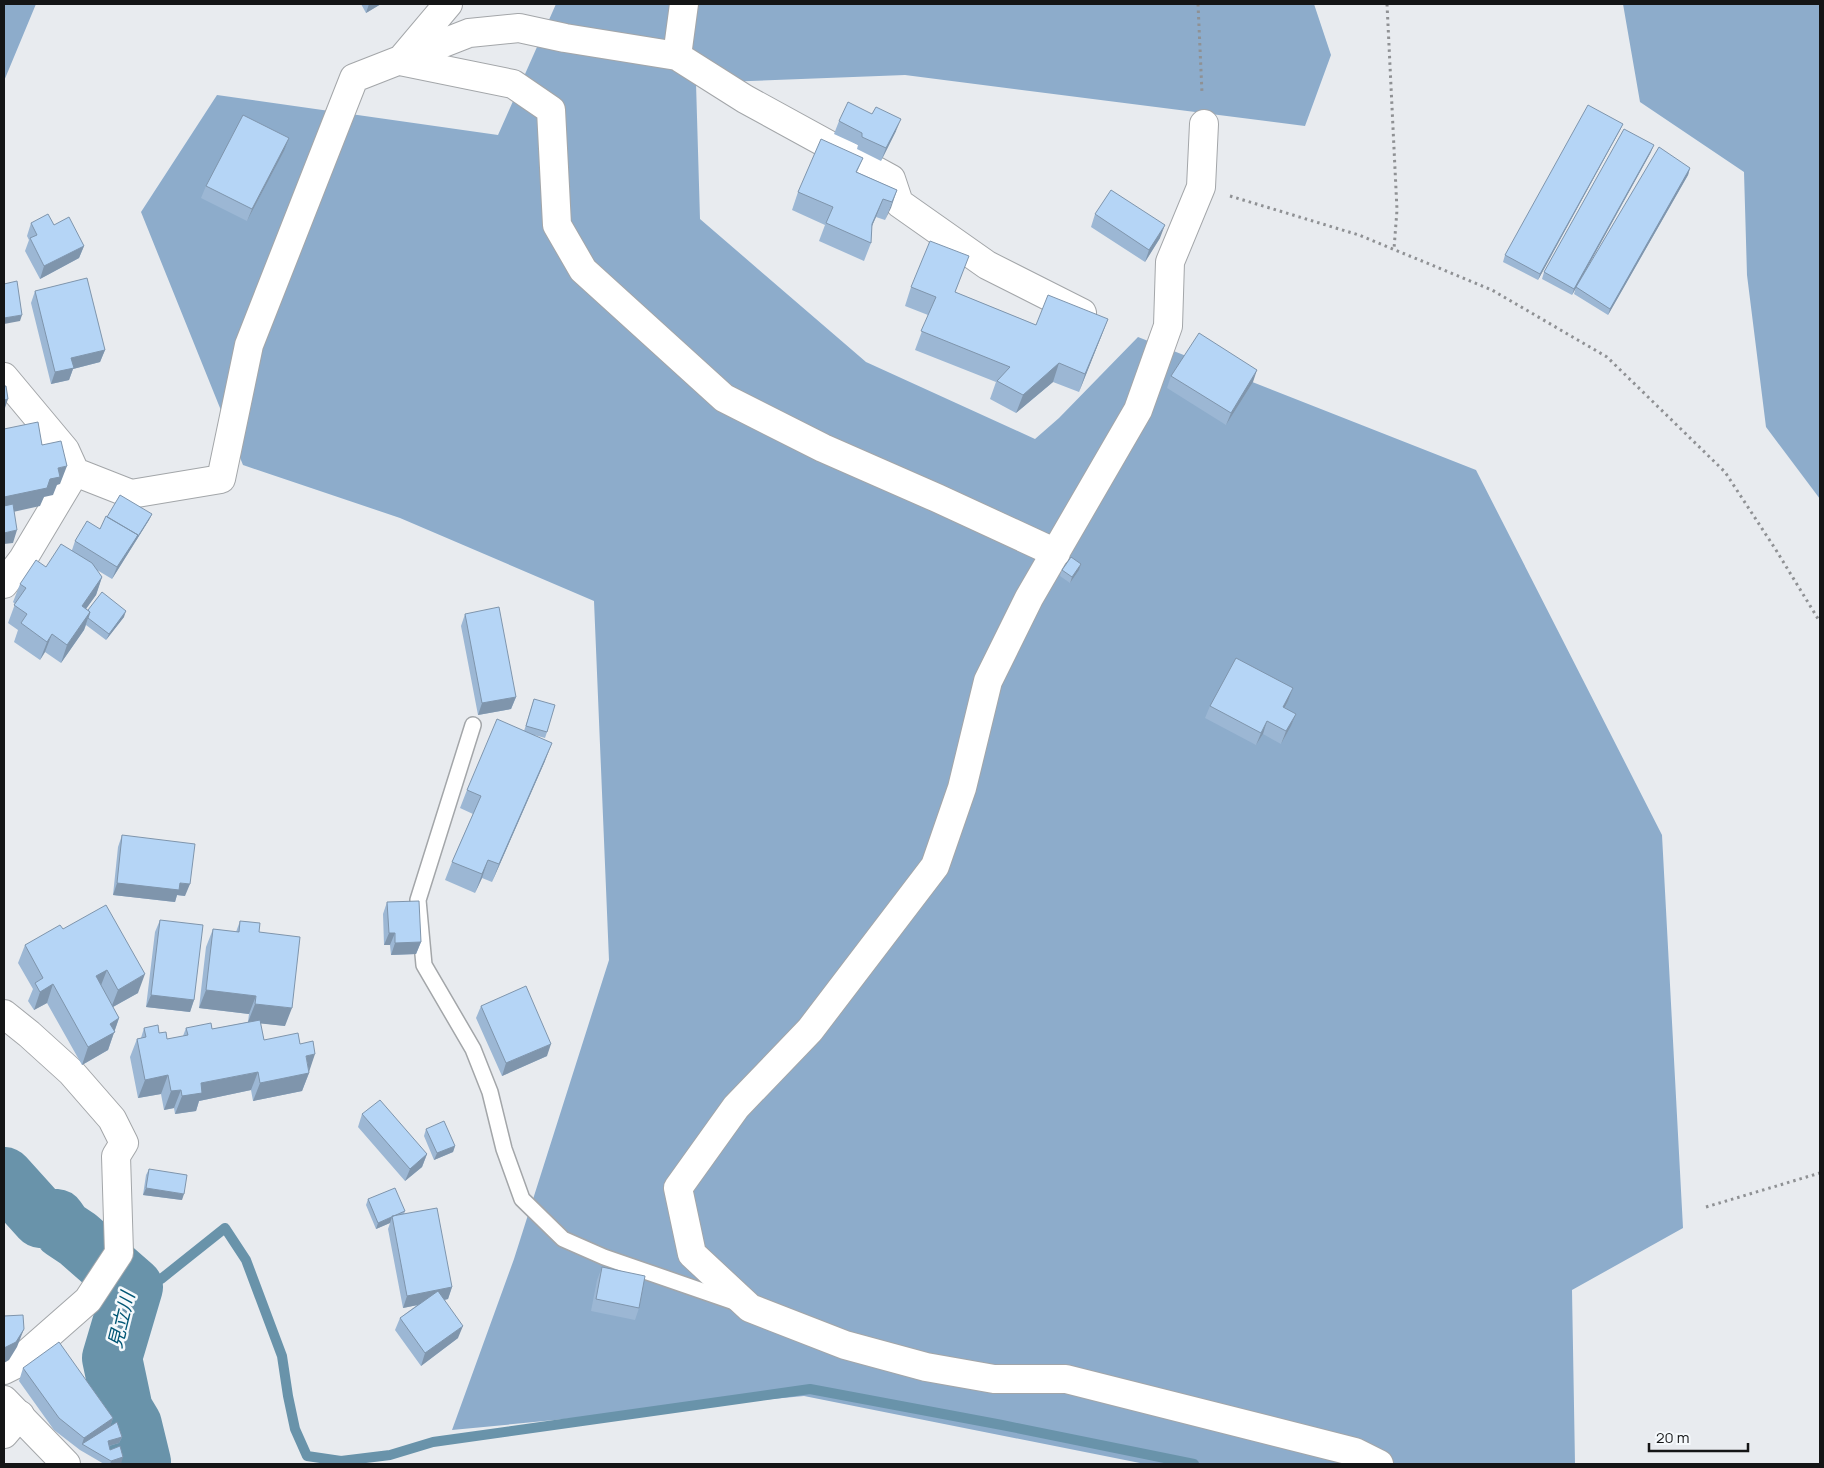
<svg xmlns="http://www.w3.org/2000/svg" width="1824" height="1468" font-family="Manrope,'Noto Sans JP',sans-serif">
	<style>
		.forest { fill: #8daccb }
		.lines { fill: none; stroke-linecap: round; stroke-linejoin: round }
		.stream { stroke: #6993aa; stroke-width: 10 }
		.river { stroke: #6993aa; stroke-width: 60 }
		.lane-casing { stroke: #a3a6a9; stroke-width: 18 }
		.street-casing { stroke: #a3a6a9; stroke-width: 30 }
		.secondary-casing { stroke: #a3a6a9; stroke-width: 30 }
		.path { stroke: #8f9194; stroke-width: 3; stroke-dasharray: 2.5 4; stroke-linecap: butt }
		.lane { stroke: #fff; stroke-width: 15 }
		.street { stroke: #fff; stroke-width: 28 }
		.secondary { stroke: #fff; stroke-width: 28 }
		.wall { fill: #9cb7d4 }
		.shaded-wall { fill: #7f95ac }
		.building { fill: #b5d5f6; stroke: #7f95ac }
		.labels { text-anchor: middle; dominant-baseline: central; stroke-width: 5; stroke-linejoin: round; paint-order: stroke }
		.water-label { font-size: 19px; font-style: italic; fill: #005675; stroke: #f5f9fc }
	</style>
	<rect width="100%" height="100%" fill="#e8ebef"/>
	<path class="forest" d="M4,4H36L4,81Z
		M556,4H1314L1331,55L1305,126L905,75L696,83L700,219L866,362L1035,439L1059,418L1138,337L1476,470L1662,835L1683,1228L1572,1290L1575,1464H1145L804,1396L452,1430L514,1259L609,960L594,601L400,518L243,465L141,212L217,95L498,135Z
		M1623,4H1820V499L1766,427L1747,275L1744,172L1640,102Z"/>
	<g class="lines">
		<path class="stream" d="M133,1287H143L161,1279L225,1228L246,1260L282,1356L288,1396L295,1429L307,1456L341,1461L390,1455L433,1442L810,1389L1002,1425L1194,1464"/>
		<path class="river" d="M4,1177L41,1218L56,1219L63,1229L78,1239L133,1287L112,1358L123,1410L132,1425L141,1462"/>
		<g class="lane-casing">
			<path id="lane" d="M473,725L418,900L424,965L473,1049L490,1092L504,1149L522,1199L563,1239L604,1257L737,1303"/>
		</g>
		<g class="street-casing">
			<path id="street" d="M448,4L400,61L513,84L551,110L557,225L583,270L724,398L823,448L937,498L1056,553
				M677,56L684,4
				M1204,124L1201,187L1170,262L1168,326L1138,410L1029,598L988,681L962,788L935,866L810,1030L736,1107L678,1188L692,1254L750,1308L845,1345L926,1367L994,1379H1066L1355,1452L1379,1464
				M4,377L65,450L75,472
				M4,584L23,559L75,472L131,494L221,479L249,345L354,78L469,33L519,28L565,38L677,56L745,99L891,179L899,203L987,265L1082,313
				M4,1014L29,1034L71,1072L112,1119L124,1143L116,1156L119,1253L88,1300L14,1365L4,1370
				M4,1434L20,1415"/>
		</g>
		<g class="secondary-casing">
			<path id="secondary" d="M4,1400L66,1464"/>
		</g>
		<path class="path" d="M1198,4L1202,93
			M1387,4L1397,210L1394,249
			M1230,196L1359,235L1492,290L1607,357L1725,472L1776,550L1820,622
			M1706,1207L1820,1173"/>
		<use href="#lane" class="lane"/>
		<use href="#street" class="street"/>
		<use href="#secondary" class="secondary"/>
	</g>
	<path class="wall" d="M361,4H381L366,13Z
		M839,121L896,131L881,161L857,149L858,145L834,134Z
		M1623,124L1620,130L1538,280L1503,262L1505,255Z
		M284,151L247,221L201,198L206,186Z
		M1651,152L1572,295L1542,279L1544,272Z
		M863,158L857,172L897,190L885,220L876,217L871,227V243L864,261L819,241L825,225L792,210L798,192Z
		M1690,168L1688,175L1608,315L1574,294L1576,287Z
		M1095,214L1160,238L1145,262L1091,227Z
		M31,223L54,225L84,246L79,258L40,279L25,251L29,240L27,236Z
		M962,274L955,292L1036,325L1108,319L1079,392L1053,382L1016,413L990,399L996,382L915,350L928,315L905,306L911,287Z
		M35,291L105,350L100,362L73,369L69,380L51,384L31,303Z
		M1171,376L1253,382L1226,425L1167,388Z
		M152,514L149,520L112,579L97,570L102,577L96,595L86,609L88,610L124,617L106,640L86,625L84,630L61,663L45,652L40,660L14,642L18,630L8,623L15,604L13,602L20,584L72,550L75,541L100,529L107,517Z
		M1081,564L1079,570L1070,583L1060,576L1062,570Z
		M465,614L516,697L511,709L478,715L461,626Z
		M1293,688L1288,701L1285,708L1296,714L1291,726L1281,744L1263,734L1256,745L1205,718L1210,706Z
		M534,699L547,732L545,738L534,735L545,761L492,882L482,878L475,893L445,880L452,862L473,814L460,808L467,790L524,731Z
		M122,835L185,896L177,895L175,902L113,895L118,847Z
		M387,902L421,942L416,954L391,955L390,945H384L383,914Z
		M160,920L194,1000L190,1012L146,1007L155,932Z
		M240,921L259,932L285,1026L260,1023L264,1040L300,1044L309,1073L302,1091L253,1101L251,1090L199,1101L196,1111L175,1114L174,1108L164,1110L161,1094L138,1098L130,1057L137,1039L141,1038L144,1028L159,1033L167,1039L183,1036L186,1028L212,1029L248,1022L249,1014L199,1008L206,947L213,929L236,932Z
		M63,929L138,993L113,1007L119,1018L108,1050L82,1065L47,1003L34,1010L28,1001L33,989L18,963L25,945Z
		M481,1006L547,1056L502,1076L476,1018Z
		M362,1114L427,1154L422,1167L405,1181L358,1127Z
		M426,1129L455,1146L453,1152L434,1160L424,1136Z
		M149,1169L182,1200L143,1195L146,1175Z
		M368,1199L405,1211L404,1214L452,1287L448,1299L445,1300L458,1338L421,1366L395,1330L400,1318L417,1305L403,1308L388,1229L390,1223L376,1229L366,1205Z
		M602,1267L639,1308L635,1320L591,1311L597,1280Z
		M23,1368L113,1418L110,1426L122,1437L119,1443L109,1446L110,1450L121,1464H104L80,1450L54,1430L19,1381Z"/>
	<path class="shaded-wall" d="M369,4H381L366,13Z
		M901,119L896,131L881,161L886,148Z
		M1623,124L1620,130L1538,280L1540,274Z
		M289,138L284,151L247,221L252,209Z
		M1654,145L1651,152L1572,295L1574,289Z
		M1690,168L1688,175L1608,315L1610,309Z
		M897,190L891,208L885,220L892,202Z
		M883,199L876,217L865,242L872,224Z
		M1165,225L1160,238L1145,262L1149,250Z
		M84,246L79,258L40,279L44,266Z
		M22,315L20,321L4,324V318Z
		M1108,319L1101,337L1079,392L1085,374Z
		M105,350L100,362L73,369L69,380L51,384L55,372L71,358Z
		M1059,363L1053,382L1016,413L1023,395Z
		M1257,370L1253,382L1226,425L1231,413Z
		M8,399L4,411V400Z
		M67,466L60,484L57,485L53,495L44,497L40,506L4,514V497L50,479L58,468Z
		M152,514L149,520L112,579L117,567Z
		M17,530L13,543L4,544V533Z
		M1081,564L1079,570L1070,583L1072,577Z
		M102,577L96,595L75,624L82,606Z
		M126,611L124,617L106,640L109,634Z
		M90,612L84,630L61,663L67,645Z
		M52,634L45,652L40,660L47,642Z
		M1293,688L1288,701L1279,719L1283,707Z
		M516,697L511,709L478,715L482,703Z
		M1296,714L1291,726L1281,744L1286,731Z
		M1267,721L1263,734L1256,745L1261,733Z
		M552,743L545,761L492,882L499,864Z
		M488,860L482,878L475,893L482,874Z
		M117,883H180L190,884L185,896L177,895L175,902L113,895Z
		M389,933H395L390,945H384Z
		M421,942L416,954L391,955L395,943Z
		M107,970L100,988L96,976Z
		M145,974L138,993L111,1008L118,990Z
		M53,984L47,1003L34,1010L40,992Z
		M206,990L256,996L249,1014L199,1008Z
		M151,995L194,1000L190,1012L146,1007Z
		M255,1004L292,1008L285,1026L248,1022Z
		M119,1018L108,1050L82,1065L88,1047L110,1024Z
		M551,1044L547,1056L502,1076L506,1063Z
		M315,1054L309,1072L306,1056Z
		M258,1072L251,1090L199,1101L196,1111L175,1114L182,1096L201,1083Z
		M309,1073L302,1091L253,1101L260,1083Z
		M168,1075L161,1094L138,1098L145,1080Z
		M181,1090L174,1108L164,1110L171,1091Z
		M455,1146L453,1152L434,1160L437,1153Z
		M427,1154L422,1167L405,1181L410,1169Z
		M146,1188L184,1194L182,1200L143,1195Z
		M392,1217L390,1223L376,1229L378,1223Z
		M452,1287L448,1299L403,1308L407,1296Z
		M463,1326L458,1338L421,1366L425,1353Z
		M24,1329L17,1347L9,1360L4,1363V1348Z
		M113,1418L109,1430L82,1444L84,1438Z
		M122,1437L119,1443L105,1447L108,1441Z
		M123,1457L121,1464H110L111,1461Z"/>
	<path class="building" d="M848,102L872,114L876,107L901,119L886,148L862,137V133L839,121Z
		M1588,105L1623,124L1540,274L1505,255Z
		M243,115L289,138L252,209L206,186Z
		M1624,129L1654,145L1574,289L1544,272Z
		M821,139L863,158L856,172L897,190L892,202L883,199L872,224L871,243L826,223L833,207L798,192Z
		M1659,147L1690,168L1610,309L1576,287Z
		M1111,190L1165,225L1149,250L1095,214Z
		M48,214L54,225L69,217L84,246L44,266L30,238L37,235L31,223Z
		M930,241L969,256L955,292L1036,325L1048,295L1108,319L1085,374L1059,363L1023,395L997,381L1010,367L921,331L936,297L911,287Z
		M87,278L105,350L71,358L74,368L55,372L35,291Z
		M17,281L22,315L4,318V284Z
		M1199,333L1257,370L1231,413L1171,376Z
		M4,386H6L8,399L4,400Z
		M38,422L42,445L61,441L67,466L58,468L60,477L50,479L47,488L4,497V429Z
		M120,495L152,514L135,541L138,535L107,517Z
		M13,504L17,530L4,533V506Z
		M106,516L138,535L117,567L75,541L87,521L100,529Z
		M61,544L92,563L102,577L82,606L90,612L67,645L52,634L47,642L21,623L27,614L14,605L26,588L20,584L36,560L46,567Z
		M1071,557L1081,564L1072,577L1062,570Z
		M102,592L126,611L109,634L88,618L90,612L88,610Z
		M499,607L516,697L482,703L465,614Z
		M1236,658L1293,688L1283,707L1296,714L1286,731L1267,721L1261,733L1210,706Z
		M534,699L555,705L547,732L526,726Z
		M497,719L552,743L499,864L488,860L482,874L452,862L481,796L467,790Z
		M122,835L195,844L190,884L180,883L179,890L117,883Z
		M419,901L421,942L395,943V933H389L387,902Z
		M106,905L145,974L118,990L107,970L96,976L119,1018L110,1024L115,1032L88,1047L53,984L40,992L35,983L43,978L25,945L60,925L63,929Z
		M160,920L203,925L194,1000L151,995Z
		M240,921L260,923L259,932L300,937L292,1008L255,1004L256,996L206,990L213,929L239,932Z
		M526,986L551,1044L506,1063L481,1006Z
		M260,1020L264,1040L298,1033L300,1044L313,1041L315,1054L306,1056L309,1073L260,1083L258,1072L201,1083L202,1093L182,1096L181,1090L171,1091L168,1075L145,1080L137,1039L146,1037L144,1028L158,1025L159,1033L166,1032L167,1039L188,1035L186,1028L211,1023L212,1029Z
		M380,1100L427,1154L410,1169L362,1114Z
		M444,1121L455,1146L437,1153L426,1129Z
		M149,1169L187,1175L184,1194L146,1188Z
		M395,1188L405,1211L378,1223L368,1199Z
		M437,1208L452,1287L407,1296L392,1216Z
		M602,1267L645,1276L639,1308L596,1299Z
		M438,1291L463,1326L425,1353L400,1318Z
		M23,1315L24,1329L16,1342L4,1348V1316Z
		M59,1342L113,1418L84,1438L59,1418L23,1368Z
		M117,1422L122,1437L108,1441L110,1450L120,1446L123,1457L111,1461L82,1444Z"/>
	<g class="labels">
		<g class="water-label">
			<text transform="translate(121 1320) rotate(-76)">見立川</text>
		</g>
	</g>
	<rect width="1824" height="1468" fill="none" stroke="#141516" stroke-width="10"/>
	<path d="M1649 1443v8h99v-8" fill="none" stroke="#141516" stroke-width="2.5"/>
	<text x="1656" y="1443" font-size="15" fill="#141516" stroke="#f5f9fc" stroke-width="4" paint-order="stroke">20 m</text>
</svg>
